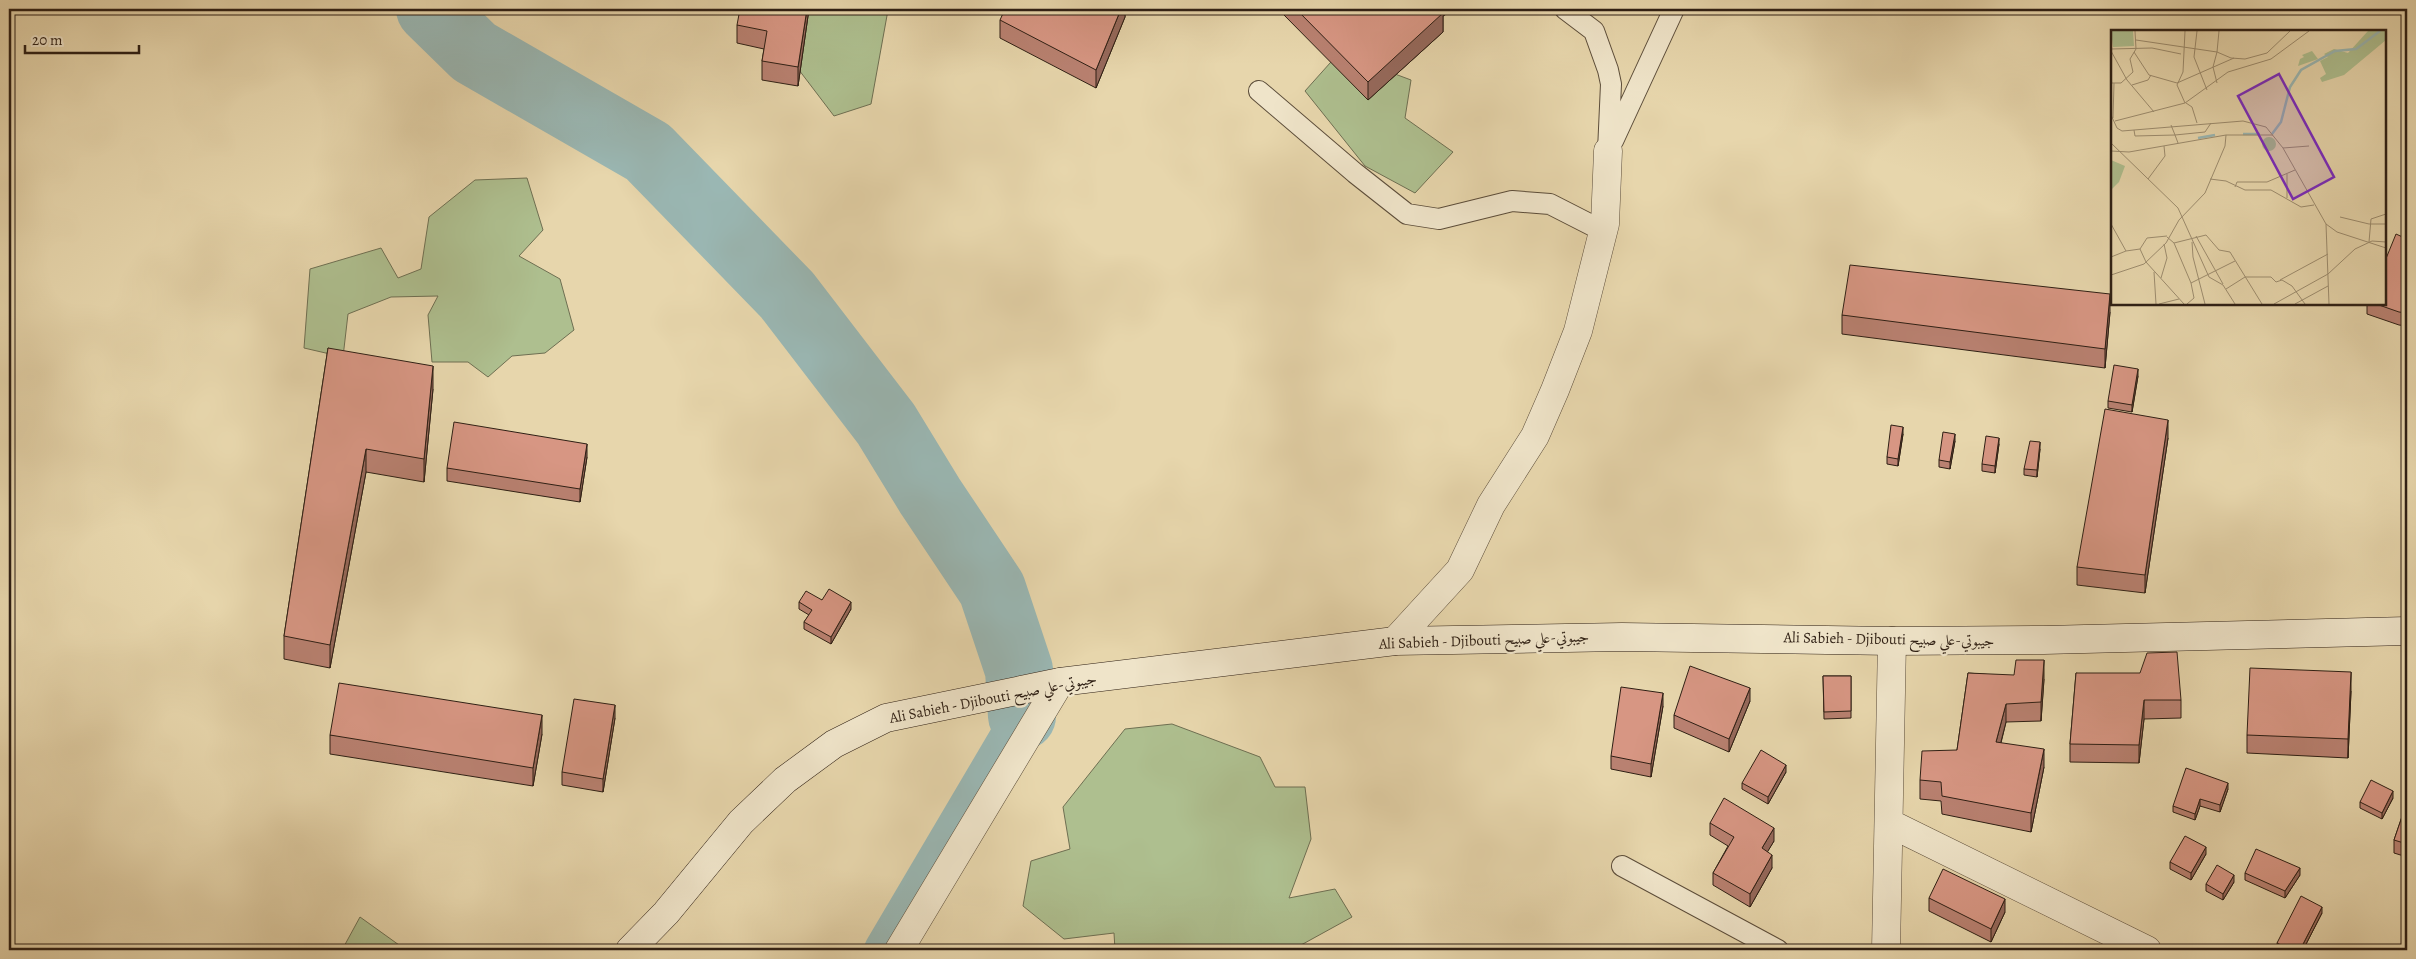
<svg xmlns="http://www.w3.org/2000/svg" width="2416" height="959" font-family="Alegreya,Amiri,serif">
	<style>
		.green { fill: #aebf8f; stroke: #6e6f52 }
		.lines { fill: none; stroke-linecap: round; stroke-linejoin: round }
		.canal { stroke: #9ab7b3; stroke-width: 40 }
		.river { stroke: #9ab7b3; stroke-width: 68 }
		.lane-casing { stroke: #5c4d3a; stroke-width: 22 }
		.street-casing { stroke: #5c4d3a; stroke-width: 29 }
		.secondary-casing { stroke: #2e1f14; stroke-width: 29 }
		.lane { stroke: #efe4c9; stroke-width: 20 }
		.street { stroke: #efe4c9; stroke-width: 28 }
		.secondary { stroke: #efe4c9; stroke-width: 28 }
		.wall { fill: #b98171; stroke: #2e1f14 }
		.shaded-wall { fill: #96695c; stroke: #2e1f14 }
		.building { fill: #d79683; stroke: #2e1f14 }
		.labels { text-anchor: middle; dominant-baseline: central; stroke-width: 4.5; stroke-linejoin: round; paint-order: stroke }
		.street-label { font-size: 15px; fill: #2e1f14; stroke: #efe4c9 }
		.inset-river { fill: none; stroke: #9ab7b3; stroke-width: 2.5 }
		.inset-road { fill: none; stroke: #9d8d6f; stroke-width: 1 }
		.view { fill: #7b2cbf; fill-opacity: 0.15; stroke: #7b2cbf; stroke-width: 2.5 }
		.inset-edge { fill: none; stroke: #2e1f14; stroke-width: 2.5 }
	</style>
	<rect width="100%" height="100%" fill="#e7d6ac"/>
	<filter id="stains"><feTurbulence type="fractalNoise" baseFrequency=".004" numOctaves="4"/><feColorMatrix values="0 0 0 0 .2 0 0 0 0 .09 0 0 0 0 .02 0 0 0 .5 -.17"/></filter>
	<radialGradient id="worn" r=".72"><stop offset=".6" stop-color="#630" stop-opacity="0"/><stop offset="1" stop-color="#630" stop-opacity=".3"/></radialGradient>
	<path class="green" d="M792,9L888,10L871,104L834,116L783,49Z
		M1339,53L1411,80L1405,118L1453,152L1415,193L1365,166L1305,91Z
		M527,178L543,230L519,256L560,279L574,330L545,353L512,356L488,377L468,362H432L428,315L438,296L391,297L348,314L343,357L304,348L310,269L381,248L398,278L421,269L429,217L475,180Z
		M1172,724L1260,757L1275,787H1305L1311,839L1289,898L1335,889L1352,917L1292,950H1115L1114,933L1064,939L1023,906L1031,861L1070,849L1063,807L1125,729Z
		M360,917L406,950H342Z"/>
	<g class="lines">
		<path class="canal" d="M884,950L1022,716"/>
		<path class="river" d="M430,9L474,52L648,152L787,295L886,424L930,496L992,589L1019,670L1022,716"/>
		<g class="lane-casing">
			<path id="lane" d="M1565,9L1594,31L1608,70L1611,84L1608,151
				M1259,91L1355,173L1407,214L1439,219L1512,201L1550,204L1603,231
				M1613,141L1674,9
				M1622,866L1778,950"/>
		</g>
		<g class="street-casing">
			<path id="street" d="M1395,641L1460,570L1491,505L1535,436L1555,390L1578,331L1605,224L1608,151
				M1889,823L2147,950
				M899,950L1060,682
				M1886,950L1892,641"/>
		</g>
		<g class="secondary-casing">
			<path id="secondary" d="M630,950L666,913L741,822L785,780L834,744L886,718L1060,682L1395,641L1622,637L1892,641L2044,640L2407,631"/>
		</g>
		<use href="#lane" class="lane"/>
		<use href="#street" class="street"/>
		<use href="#secondary" class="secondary"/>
	</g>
	<path class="wall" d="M809,9L798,86L762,80V61L764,49L737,43V25Z
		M1125,9V17L1096,88L1000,38V20Z
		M1283,9H1455L1443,16V32L1368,100L1283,14Z
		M2407,239V326L2399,325L2367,314V304H2385Z
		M2110,312L2105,368L1842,334V315Z
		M328,348L433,389L424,482L366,472L330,668L284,659V636Z
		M2138,376L2132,412L2108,408V401Z
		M1903,434L1898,466L1887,464V457Z
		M2168,438L2145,593L2077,585V567Z
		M1955,441L1950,469L1939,467V460Z
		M1999,444L1995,473L1982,471V464Z
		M2040,449L2037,477L2024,475V469Z
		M587,457L580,502L447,481V468Z
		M822,600L851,609L831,644L804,629V622L809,615L799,609V602Z
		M1968,673L2044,679L2041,721L2006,722L2001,743L2044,767L2031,832L1942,814L1941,801L1920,799V780L1957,750Z
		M2076,673L2181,700V718L2144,719L2139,763L2070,762V744Z
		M1823,676H1851V718L1824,719Z
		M2351,691L2348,758L2247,753V735Z
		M1750,701L1729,752L1674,728V715Z
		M1663,706L1651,777L1611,769V756Z
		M615,718L603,792L562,785V772Z
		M542,734L533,786L330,754V735Z
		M1786,772L1768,804L1742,789V783Z
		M2228,789L2220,812L2200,806L2195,820L2173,812V806Z
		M2393,798L2382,819L2360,808V802Z
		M2407,802V857L2394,853V840Z
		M1710,823L1774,841L1767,852L1772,868L1750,907L1713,885V873L1728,846L1710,835Z
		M2206,854L2191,880L2170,869V862Z
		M2245,873L2300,875L2285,898L2245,880Z
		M2234,882L2223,900L2206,891V884Z
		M1929,898L2005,912L1991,942L1929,911Z
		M2322,913L2303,950H2278L2277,943Z"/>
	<path class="shaded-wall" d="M807,9H809L798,86V67Z
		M1121,9H1125V17L1096,88V70Z
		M1438,9H1455L1443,16V32L1368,100V82Z
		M2110,294V312L2105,368V349Z
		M433,366V389L424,482V459Z
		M2138,369V376L2132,412V405Z
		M2168,420V438L2145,593V575Z
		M1903,427V434L1898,466V459Z
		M1955,434V441L1950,469V462Z
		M1999,438V444L1995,473V466Z
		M2040,442V449L2037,477V470Z
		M587,444V457L580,502V489Z
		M366,449V472L330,668V645Z
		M851,602V609L831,644V637Z
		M2044,660V679L2041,721V702Z
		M2351,672V691L2348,758V739Z
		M1750,688V701L1729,752V739Z
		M1663,693V706L1651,777V764Z
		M2144,700V719L2139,763V745Z
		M2006,704V722L1996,761V742Z
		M615,705V718L603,792V779Z
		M542,715V734L533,786V768Z
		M2044,749V767L2031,832V813Z
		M1786,765V772L1768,804V797Z
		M2228,783V789L2220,812V805Z
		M2393,791V798L2382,819V813Z
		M2200,799V806L2195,820V814Z
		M1774,828V841L1762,861V848Z
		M2206,847V854L2191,880V873Z
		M1772,855V868L1750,907V894Z
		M2300,868V875L2285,898V891Z
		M2234,875V882L2223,900V894Z
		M2005,899V912L1991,942V929Z
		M2322,907V913L2303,950H2300Z"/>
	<path class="building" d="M740,9H807L798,67L762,61L767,31L737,25Z
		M1005,9H1121L1096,70L1000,20Z
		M1296,9H1441L1443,13L1368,82Z
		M2396,234L2407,239V313L2399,312L2376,304H2385V261Z
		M1850,265L2110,294L2105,349L1842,315Z
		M328,348L433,366L424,459L366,449L330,645L284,636Z
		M2114,365L2138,369L2132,405L2108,401Z
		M2105,409L2168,420L2145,575L2077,567Z
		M454,422L587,444L580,489L447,468Z
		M1891,425L1903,427L1898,459L1887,457Z
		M1943,432L1955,434L1950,462L1939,460Z
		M1986,436L1999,438L1995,466L1982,464Z
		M2030,441L2040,442L2037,470L2024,469Z
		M829,589L851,602L831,637L804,622L812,610L799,602L806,591L822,600Z
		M2177,652L2181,700H2144L2139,745L2070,744L2076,673H2140L2147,653Z
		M2016,660H2044L2041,702L2006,704L1996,742L2044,749L2031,813L1942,796L1941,782L1920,780L1922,751L1957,750L1968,673L2014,675Z
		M1690,666L1750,688L1729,739L1674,715Z
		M2250,668L2351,672L2348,739L2247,735Z
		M1823,676H1851V711L1824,712Z
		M339,683L542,715L533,768L330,735Z
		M1621,687L1663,693L1651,764L1611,756Z
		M574,699L615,705L603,779L562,772Z
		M1761,750L1786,765L1768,797L1742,783Z
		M2186,768L2228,783L2220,805L2200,799L2195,814L2173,806Z
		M2371,780L2393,791L2382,813L2360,802Z
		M1724,798L1774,828L1762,848L1772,855L1750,894L1713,873L1734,837L1710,823Z
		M2407,802V844L2394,840Z
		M2185,836L2206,847L2191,873L2170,862Z
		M2256,849L2300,868L2285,891L2245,873Z
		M2217,865L2234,875L2223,894L2206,884Z
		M1943,869L2005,899L1991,929L1929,898Z
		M2301,896L2322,907L2300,950H2291L2277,943Z
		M1655,945L1664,950H1652Z"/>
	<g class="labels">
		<g class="street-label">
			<text transform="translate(1889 639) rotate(1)">Ali Sabieh - Djibouti جيبوتي-علي صبيح</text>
			<text transform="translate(1484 640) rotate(-2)">Ali Sabieh - Djibouti جيبوتي-علي صبيح</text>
			<text transform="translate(993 698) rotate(-11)">Ali Sabieh - Djibouti جيبوتي-علي صبيح</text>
		</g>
	</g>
	<g transform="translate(2111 30)">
		<rect width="275" height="275" fill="#e7d6ac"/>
		<path d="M0,1H22L23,16L2,17ZM257,1H275V10L233,45L211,52L209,48L215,44L209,31L217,27L213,24L223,19L237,23ZM201,21L207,29L187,36L189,29L193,27L191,25ZM151 114a7 7 0 1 1 14 0a7 7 0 1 1-14 0ZM0,130L14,136L8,152L0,160Z" fill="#aebf8f"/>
		<path class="inset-river" d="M132,104H149M161,104L170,92L179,57L190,40L224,21L245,19L269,1M87,108L104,105"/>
		<path class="inset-road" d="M86,1L83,27L96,60M25,10L106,22L108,1M0,19L41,18L70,24M0,21L16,50L43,82M23,22L38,45L66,53L123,28M0,53H10L22,42L19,29L25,19L24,1M106,53L102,37L106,22L120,28L134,29L156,23L179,1M21,55L37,50L40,45M74,73L117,42L160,29L198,1M75,73L81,77L86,93M0,85L6,98L11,101L132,91L155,97L172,118L215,194L226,202L275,218M2,88L3,53M4,91L74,73L66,55L72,42L74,1M23,100L24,106L64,105L60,95M0,113L67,178L98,247L112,255L124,274M67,113L64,105L94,102L100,93M172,118L198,116M0,121L18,122L115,105H162M176,144V168M37,149L54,126L53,116M99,149L115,151L134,160H160L190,177L203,175M124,157L126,152H156L184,140M229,187L258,194H275M0,194L15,221L29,219L35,232L73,274M215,194L218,274M85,206L112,254M56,207L63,213L80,253L124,231M81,212L82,227L94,274M258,212L260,189L275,184M63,213L95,205L108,220L119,222L151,274M29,219L36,208L56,206M0,227L15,221M43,242L45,274M0,245L33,234L55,213L68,190L94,163L114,116L115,105M50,248L56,228L53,214M169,250L217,224M115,259L134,247H160L165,252L171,250L181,256L194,274M48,274L68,269M76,274L83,268L80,253M163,274L217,244L244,219L261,211L275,212M184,274L217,256"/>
		<path class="view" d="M168,44L223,147L182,169L127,66Z"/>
		<rect width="275" height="275" class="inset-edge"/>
	</g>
	<rect width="2416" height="959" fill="none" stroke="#e7d6ac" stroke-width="30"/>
	<rect x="10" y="10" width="2396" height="939" fill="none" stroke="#2e1f14" stroke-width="2.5"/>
	<rect x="15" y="15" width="2386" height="929" fill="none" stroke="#2e1f14"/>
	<path d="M25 45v8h114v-8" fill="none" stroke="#2e1f14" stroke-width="2.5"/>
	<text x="32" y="45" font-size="15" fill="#2e1f14" stroke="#efe4c9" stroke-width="4" paint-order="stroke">20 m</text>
	<rect width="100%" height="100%" filter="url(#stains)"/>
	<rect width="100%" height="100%" fill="url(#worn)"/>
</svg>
